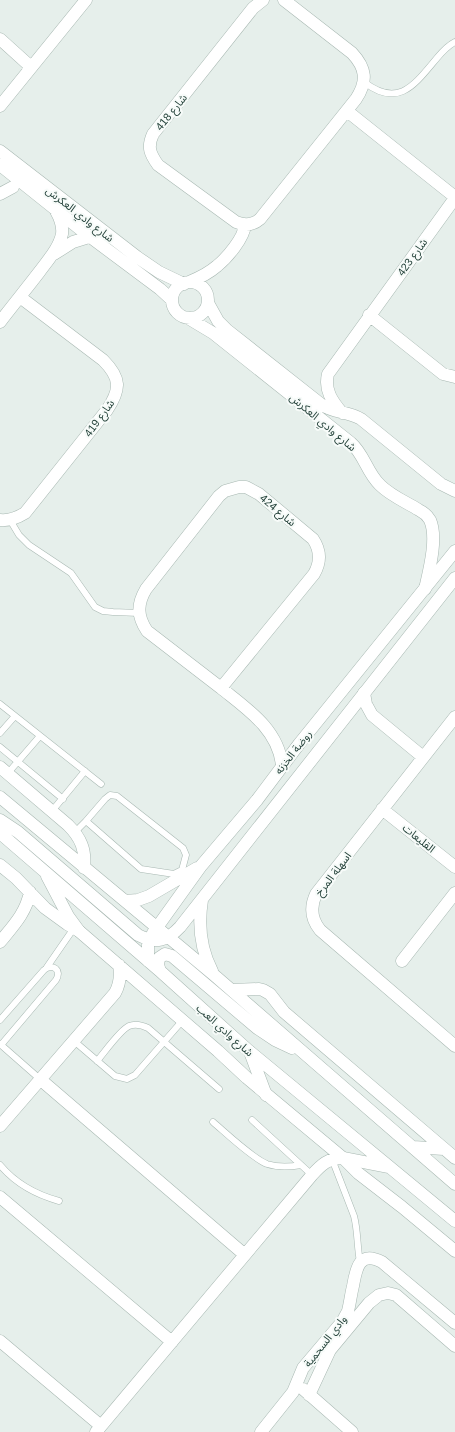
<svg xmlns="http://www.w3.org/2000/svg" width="455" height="1432" font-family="Helvetica,'Noto Sans Arabic',sans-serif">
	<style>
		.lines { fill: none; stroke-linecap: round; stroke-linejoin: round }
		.service-casing { stroke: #a8b8b2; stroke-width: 7 }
		.minor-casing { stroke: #a8b8b2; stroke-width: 13 }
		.tertiary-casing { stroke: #a8b8b2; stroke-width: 13 }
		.service { stroke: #fff; stroke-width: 6 }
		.minor { stroke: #fff; stroke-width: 12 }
		.tertiary { stroke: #fff; stroke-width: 12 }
		.labels { text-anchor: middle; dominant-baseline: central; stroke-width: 4; stroke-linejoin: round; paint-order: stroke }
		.street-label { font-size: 11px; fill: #24423a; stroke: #f7fbf9 }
	</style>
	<rect width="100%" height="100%" fill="#e6efeb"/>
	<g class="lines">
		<g class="service-casing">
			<path id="service" d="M364,82C399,109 415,84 437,58C442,52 447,46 455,42
				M10,520L19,535L29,545L71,573L95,607L103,611L113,612L139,613
				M0,704L101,784
				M0,733L15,716
				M0,747L63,799
				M8,773L40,736
				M110,795L117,796L183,848L186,855L182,870L174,874L141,869L86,821L105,799Z
				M52,811L85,771
				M75,832L86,821
				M47,967L74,928
				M0,1020L44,970C53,963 62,970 56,980L1,1045
				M74,1041L115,1076L127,1079L135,1075L183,1020
				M0,1044L41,1080
				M97,1061C104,1053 120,1030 129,1026C136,1023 142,1025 148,1028L219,1089
				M252,1120L312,1175
				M213,1122C227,1134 252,1158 267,1164C279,1168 290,1167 301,1165
				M332,1159L354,1216C358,1231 357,1247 360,1262
				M0,1165C15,1183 37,1195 59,1201"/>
		</g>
		<g class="minor-casing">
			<path id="minor" d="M263,0L253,8L153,134C147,147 150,154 158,165L236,222C245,226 253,225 260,219L356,99C368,81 366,68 352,53L284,0
				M0,39L31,67
				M0,106L86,0
				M347,111L455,197
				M0,151L137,257L159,272L184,284
				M0,165L85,233L160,289L172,300
				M0,194L13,187
				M54,254L73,242L89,237
				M189,282C199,278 209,273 217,266C227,258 244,238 245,225
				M172 300a18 18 0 1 1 36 0a18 18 0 1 1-36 0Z
				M208,303L218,321L227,330L322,405C334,413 348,411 361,419L441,484L455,491
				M369,315L443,374L455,377
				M188,318L213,333L351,443C364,454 367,473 380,485C391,496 406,502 419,510C423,512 427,515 430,520C438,538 429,571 425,589
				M0,322C13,305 27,288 40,271C48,260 59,248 62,234C63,226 60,218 56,211
				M342,413C332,401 324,390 328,374L455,198
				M239,487H246L259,494L313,539C321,551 321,562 314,574L221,688L147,631C137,616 137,604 146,589L219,496L225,491Z
				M0,520C10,521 17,518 25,513L107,410C121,389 121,378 103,360L20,297
				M221,688C247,709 278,729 282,765
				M364,693L366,704L372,715L423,757
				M455,717L316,894C310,907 311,919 320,930L455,1046
				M382,809L455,867
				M0,865L16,878L45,908L67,924L79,931L218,1051L247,1078L343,1158L358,1173L402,1207L455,1251
				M0,942C13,926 26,913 30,892
				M402,961L455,893
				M41,1080L245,1255
				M0,1126L115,993C120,984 121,976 119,965
				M0,1197L172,1342
				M0,1341L101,1426
				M303,1389L352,1432
				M309,1395L330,1350L369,1303L379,1295L388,1293L396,1295L455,1346
				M96,1432L312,1175C321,1165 328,1158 343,1158
				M261,1432L293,1392L303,1368L342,1322L348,1311C350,1303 351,1294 353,1286C356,1269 359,1250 382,1262L455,1323"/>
		</g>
		<g class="tertiary-casing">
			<path id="tertiary" d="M0,767L68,825C81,838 86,850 84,868
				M0,797L214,975L455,1184
				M0,820L18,832L138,935C156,944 167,941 180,927L455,578
				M0,833L160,971L249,1051L455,1221
				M47,876L68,916L79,931
				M202,900C198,925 200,948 212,971
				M125,901L138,900L149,896L197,868
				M148,961V945L153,933L201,866L257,800L299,744L455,551
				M160,971L158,965L159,958L165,954L172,956L257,1028L275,1040L292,1048
				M232,990L259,989L263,990L270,994L284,1012L455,1158
				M250,1052L266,1095
				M413,1147L444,1149
				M343,1158L389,1167"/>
		</g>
		<use href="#service" class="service"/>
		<use href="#minor" class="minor"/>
		<use href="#tertiary" class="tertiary"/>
	</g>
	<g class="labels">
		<g class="street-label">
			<text transform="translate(171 112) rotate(-51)">شارع 418</text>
			<text transform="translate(80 214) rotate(38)">شارع وادي العكرش</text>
			<text transform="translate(412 257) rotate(-54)">شارع 423</text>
			<text transform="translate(99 418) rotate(-54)">شارع 419</text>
			<text transform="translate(323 422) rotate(40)">شارع وادي العكرش</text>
			<text transform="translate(278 510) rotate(40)">شارع 424</text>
			<text transform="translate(293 752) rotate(-52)">روضة الخزنه</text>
			<text transform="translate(419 838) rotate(39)">القليعات</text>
			<text transform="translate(333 874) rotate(-53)">اسهلة المرخ</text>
			<text transform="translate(225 1030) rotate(42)">شارع وادي العب</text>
			<text transform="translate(325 1341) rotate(-52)">وادي السحمية</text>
		</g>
	</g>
</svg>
